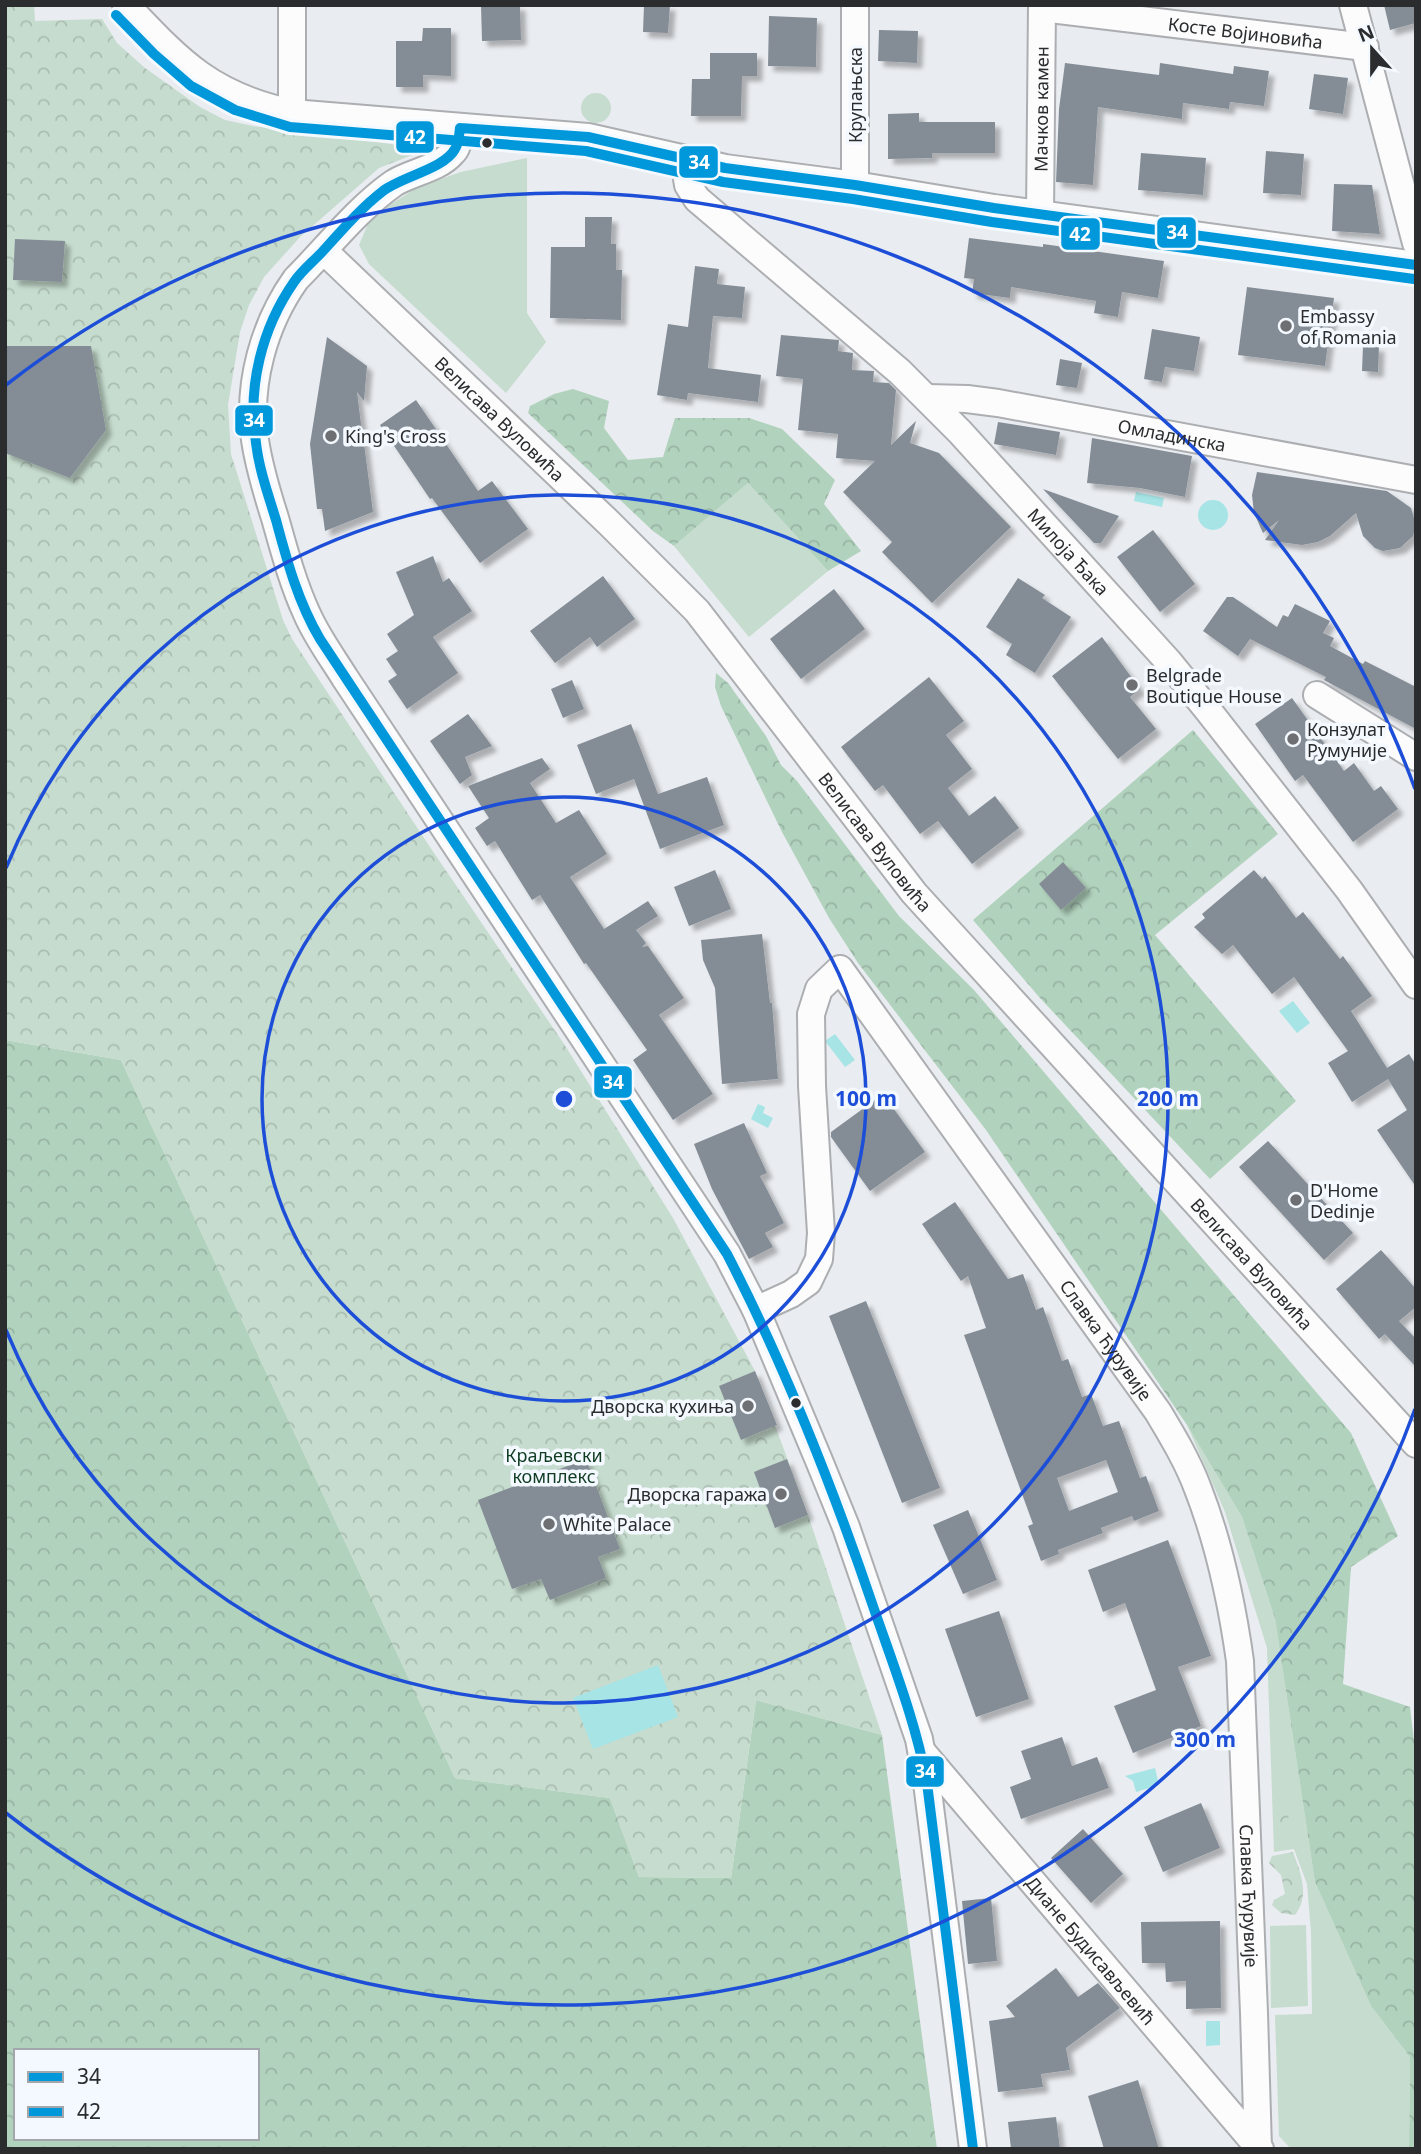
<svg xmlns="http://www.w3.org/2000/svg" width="1421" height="2154" font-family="'Noto Sans',sans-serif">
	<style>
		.grass { fill: #c6dcce }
		.forest { fill: url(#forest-crowns); fill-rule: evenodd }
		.park { fill: url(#park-crowns) }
		.water { fill: #a6e4e6 }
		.building { fill: #848d96; fill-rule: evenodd; filter: url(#shadow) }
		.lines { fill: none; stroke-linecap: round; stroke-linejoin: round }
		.minor-casing { stroke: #acaeb1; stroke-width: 30 }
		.minor { stroke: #fcfcfd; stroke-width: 26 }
		.bus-1-casing { stroke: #f4f9ff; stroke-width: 16 }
		.bus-2-casing { stroke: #f4f9ff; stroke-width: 16 }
		.bus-1 { stroke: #0098da; stroke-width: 10 }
		.bus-2 { stroke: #0098da; stroke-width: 10 }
		.ring { fill: none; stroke: #1d4ed8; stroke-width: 3.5 }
		.bus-dot { fill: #2a2c2e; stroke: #f4f9ff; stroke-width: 2.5 }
		.poi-dot { fill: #6d6f72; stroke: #f4f9ff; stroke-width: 2.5 }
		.labels { text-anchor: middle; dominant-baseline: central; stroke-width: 7; stroke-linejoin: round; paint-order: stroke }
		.street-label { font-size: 18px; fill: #2a2c2e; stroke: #f4f9ff }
		.poi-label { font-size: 18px; fill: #2a2c2e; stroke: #f4f9ff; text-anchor: start }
		.park-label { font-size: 18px; fill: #103d22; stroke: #f4f9ff }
		.centre { fill: #1d4ed8; stroke: #f4f9ff; stroke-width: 3.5 }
		.ring-label { font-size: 21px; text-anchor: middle; font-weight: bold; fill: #1d4ed8; stroke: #f4f9ff; stroke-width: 7; stroke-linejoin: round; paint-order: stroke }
		.line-badge { stroke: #f4f9ff; stroke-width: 2.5 }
		.badge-label { font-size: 19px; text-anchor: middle; font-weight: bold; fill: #fff }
	</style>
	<defs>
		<pattern id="forest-crowns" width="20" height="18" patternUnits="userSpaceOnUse" patternTransform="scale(1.75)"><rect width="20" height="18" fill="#b1d2bd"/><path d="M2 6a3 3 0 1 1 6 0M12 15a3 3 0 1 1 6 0" fill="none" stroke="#98b4a3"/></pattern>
		<pattern id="park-crowns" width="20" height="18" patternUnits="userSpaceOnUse" patternTransform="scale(1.75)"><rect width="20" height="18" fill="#c6dcce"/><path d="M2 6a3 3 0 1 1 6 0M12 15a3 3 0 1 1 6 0" fill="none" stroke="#aabdb1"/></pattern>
		<filter id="shadow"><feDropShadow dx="5.5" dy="5.5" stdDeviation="2" flood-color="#0004"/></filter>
	</defs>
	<rect width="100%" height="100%" fill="#e9ecf0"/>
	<path class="grass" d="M581 108a15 15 0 1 1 30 0a15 15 0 1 1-30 0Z
		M527,158V313L546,342L506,393L369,264L359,245L368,224L388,206L418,187L461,172Z
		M748,483L828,571L749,637L674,546Z
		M1187,1425L1242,1517L1275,1619L1315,1882L1371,2006L1410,2057L1409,2149H1291L1279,2136L1275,2015L1312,2014L1311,1932L1307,1884L1294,1849L1274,1852L1267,1648L1225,1512Z
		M1306,1925L1308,2006L1271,2008L1270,1926Z"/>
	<path class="forest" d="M573,389L609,401L604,428L628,460L663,457L675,418H749L782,429L835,480L824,504L861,551L828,571L748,483L674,546L653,531L528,413L530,406L554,394Z
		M716,673L728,683L766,736L781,765L797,781L899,916L974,990L1351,1433L1398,1536L1351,1567L1343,1684L1410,1707L1416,1758V2149H1409L1410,2057L1371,2006L1315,1882L1275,1619L1242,1517L1187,1425L986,1130L858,963L829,918L782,832L721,706L715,687Z
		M1193,730L1278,834L1155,935L1296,1101L1210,1179L1040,998L973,920Z
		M5,1040L121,1060L455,1778L610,1798L639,1877L731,1878L756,1700L882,1735L937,2149H5ZM16,2051H257V2138H16Z"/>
	<path class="park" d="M5,5H34L35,21L102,19L117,43L145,68L200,107L225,120L253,126L414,147L415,154L379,168L300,237L264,277L249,305L240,332L228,405L231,454L283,620L292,639L432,850L564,1044L673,1218L755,1371L808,1515L882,1735L756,1700L731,1878L639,1877L610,1798L455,1778L121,1060L5,1040Z
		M1280,1798H1288L1289,1846H1280Z
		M1293,1852C1301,1874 1310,1895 1295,1915L1281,1913L1272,1905L1274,1900L1285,1894L1281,1875L1269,1863L1272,1856Z"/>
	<path class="water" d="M1136,492L1164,498L1162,507L1134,501Z
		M1198 515a15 15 0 1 1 30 0a15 15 0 1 1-30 0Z
		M1293,1001L1310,1023L1297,1033L1279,1011Z
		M835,1034L855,1060L845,1067L825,1041Z
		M758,1104L765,1107L763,1113L773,1118L768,1128L751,1119Z
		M658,1665L678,1717L593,1749L573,1698Z
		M1155,1768L1159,1785L1136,1792L1133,1781L1125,1776Z
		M1206,2021H1220V2045L1206,2046Z"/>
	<path class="building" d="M481,5H520L521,40L482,41Z
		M644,5H670L668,33L643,32Z
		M1384,5H1416V23L1390,30Z
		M769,16L817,18L816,67L768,66Z
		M423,28H451V76L423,75V87H396V41H422Z
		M879,30L918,31L917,63L878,61Z
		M710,53H757V76H742L741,116H691L692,79H710Z
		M1065,63L1159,75L1160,63L1233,74L1234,66L1269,71L1264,106L1230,102L1229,109L1183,103L1182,119L1098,107L1093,185L1056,182L1059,109Z
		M1314,74L1348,78L1343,114L1309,109Z
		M919,113V122H995V153H932V158L888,159V114Z
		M1266,151L1304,154L1301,195L1263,193Z
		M1141,153L1206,158L1203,195L1138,190Z
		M1334,184L1372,185L1380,234L1332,231Z
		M585,217H612L611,244H616V270H622L621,320L550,318L551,247H585Z
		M969,238L1043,247V244L1164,261L1158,298L1122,292L1118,317L1094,313L1096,301L1011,287L1010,298L972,293L974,279L964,278Z
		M15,239L65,241L62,282L13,280Z
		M695,266L719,269L717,284L745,287L742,318L713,316L708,368L761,375L758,402L688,393L687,400L657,395L668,324L688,327Z
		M1247,287L1334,298L1325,366L1238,355Z
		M1152,329L1200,337L1194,371L1165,367L1162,382L1144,379Z
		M781,335L839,340L838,351L853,353L852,370L874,371L873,382L889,383L896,390L891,445L916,421L910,443L939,453L1011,527L932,603L882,552L892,542L843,492L875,461L836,458L838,434L798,430L803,379L776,376Z
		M327,337L367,366L364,401L357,392L361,424L360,438L363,436L373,512L325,531L322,509H317L310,444Z
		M5,346H91L106,430L70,478L5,453Z
		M1363,346H1379L1378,372L1362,371Z
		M1060,359L1082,363L1077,388L1056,385Z
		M416,400L478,491L492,481L528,529L480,563L432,498L430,499L380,425Z
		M998,422L1060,432L1056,455L994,444Z
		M1092,438L1192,456L1185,497L1140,488L1087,483Z
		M1257,472L1387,491L1411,508L1416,525L1413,536L1400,548L1383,551L1375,548L1363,536L1356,513L1330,536L1318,542L1302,545L1265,540L1279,520L1263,533L1254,513L1252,495Z
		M1043,489L1093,507L1119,516L1101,543H1094Z
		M1153,530L1195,584L1160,612L1117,557Z
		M433,556L443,582L449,578L472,611L433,637L458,673L407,709L388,681L397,675L386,659L398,651L387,634L414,615L396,572Z
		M603,576L635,619L597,647L590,637L555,663L530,631Z
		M1018,578L1045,595L1042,598L1071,617L1035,673L1006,655L1012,644L986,627Z
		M834,589L865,629L801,679L770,639Z
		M1227,597H1233L1277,627L1283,615L1288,617L1295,604L1330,621L1323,633L1334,638L1330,646L1363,664L1365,661L1416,687V729L1324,680L1326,677L1250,639L1238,656L1203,631Z
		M1102,637L1140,689L1130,697L1156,729L1118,759L1052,676Z
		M929,677L964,721L946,735L972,769L948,788L969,816L995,796L1019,828L972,864L938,821L920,834L883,785L875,791L841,747Z
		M572,680L584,709L563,718L551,689Z
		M1292,698L1344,771L1354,763L1374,791L1381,786L1398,809L1353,842L1303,775L1295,781L1255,724Z
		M468,714L492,746L465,757L472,775L460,784L430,741Z
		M631,724L658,794L707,777L724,825L660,849L634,779L596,794L577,745Z
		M542,758L550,769L530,783L556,823L579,810L607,854L570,877L604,929L648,901L658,916L636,930L646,943L642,947L648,946L684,998L659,1015L713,1094L673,1120L633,1060L647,1050L586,963L584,964L540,895L532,900L495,841L487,846L475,828L489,818L468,786Z
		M1063,862L1086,888L1061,910L1039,884Z
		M715,870L731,909L689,926L674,887Z
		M1254,870L1262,879L1265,876L1296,918L1303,912L1340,959L1343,956L1372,996L1351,1011L1387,1068L1409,1054L1416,1065V1187L1377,1130L1407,1110L1388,1079L1352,1102L1328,1063L1348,1051L1294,977L1272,994L1233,945L1222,954L1194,927L1205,918L1202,914Z
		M762,934L770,1003H772L778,1079L722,1084L715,988L703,960L701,940Z
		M883,1094L925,1152L870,1191L831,1137V1132Z
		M744,1123L767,1173L760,1176L784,1223L765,1233L773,1247L749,1259L712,1189L694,1144Z
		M1268,1141L1353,1233L1324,1260L1239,1167Z
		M955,1202L1008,1279L1023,1274L1036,1310L1043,1307L1062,1361L1068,1359L1082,1397L1091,1394L1103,1426L1119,1421L1140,1478L1146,1476L1159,1511L1134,1521L1132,1516L1101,1528L1103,1533L1058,1550L1059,1554L1041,1561L1028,1526L1033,1524L964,1335L986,1328L968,1276L961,1281L922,1224ZM1106,1460L1118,1492L1069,1511L1057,1478Z
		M1381,1250L1416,1289V1307L1399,1321L1416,1339V1367L1385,1334L1379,1339L1336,1289Z
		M866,1301L940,1488L902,1503L829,1316Z
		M755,1371L777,1425L741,1440L719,1386Z
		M586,1459L620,1549L598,1557L606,1578L550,1600L541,1579L512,1589L478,1500Z
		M787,1459L808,1515L775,1528L754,1472Z
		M968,1510L997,1580L963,1594L933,1525Z
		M1168,1540L1211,1656L1178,1667L1201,1726L1133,1753L1114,1706L1156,1690L1125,1603L1103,1612L1088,1570Z
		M999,1611L1029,1699L976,1717L945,1629Z
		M1062,1737L1072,1766L1097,1757L1109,1788L1021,1819L1010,1787L1031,1779L1021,1751Z
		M1201,1803L1220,1848L1163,1872L1144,1827Z
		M1083,1829L1123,1874L1091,1903L1051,1858Z
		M991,1898L997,1961L968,1964L962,1901Z
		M1220,1921L1221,2008L1186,2009V1981L1166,1982L1165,1963H1142L1141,1922Z
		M1056,1968L1078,1997L1098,1983L1120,2008L1066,2048L1070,2070L1041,2074L1043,2087L998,2092L989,2021L1015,2017L1006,2006Z
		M1138,2080L1159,2149H1104L1088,2096Z
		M1056,2117L1060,2149H1011L1008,2122Z"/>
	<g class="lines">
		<g class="minor-casing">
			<g id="minor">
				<path d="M126,5C180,62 211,96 292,113L588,137L725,168L855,185L994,208L1416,265"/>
				<path d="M1353,5L1416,243"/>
				<path id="s1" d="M1042,8L1365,47"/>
				<path d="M292,113V5"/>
				<path d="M460,128C458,137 459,147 452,153C438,169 412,172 394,183C357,209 328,247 296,279C264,324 247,384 255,440C259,467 267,493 275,518C284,550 293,584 307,614C317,637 332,657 345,678L727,1254L756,1310L820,1463L846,1527L919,1739L927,1783L973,2149"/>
				<path id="s2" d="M684,160L688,185L697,199L900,372L960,432L1168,661L1207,709L1349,890L1416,985"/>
				<path d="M855,185V5"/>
				<path id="s3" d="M1040,214L1042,5"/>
				<path id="s4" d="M324,251L609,523L697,611L914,893L1416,1444"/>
				<path id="s5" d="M928,398L967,399L998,403L1416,480"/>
				<path d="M1317,695L1416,757"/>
				<path id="s6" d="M756,1310L791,1294L808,1282L819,1259L821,1233L812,1086L811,1014L819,989L840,969L1158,1412C1173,1437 1188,1462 1198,1489C1219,1543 1232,1604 1240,1661L1254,2013L1258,2149"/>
				<path id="s7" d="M923,1753L1260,2149"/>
			</g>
		</g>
		<use href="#minor" class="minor"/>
		<g class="bus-1-casing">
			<path id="bus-1" d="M460,128C459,135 459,143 455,149C444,169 403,176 383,191C361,208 342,230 323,251C314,261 302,270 294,282C262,328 247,387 256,443C259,469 268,494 276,520C287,561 298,602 320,639L727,1254C786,1368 833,1488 874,1609C894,1667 916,1723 927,1783L973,2149
				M460,128L588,137L725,168L855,185L994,208L1416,265"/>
		</g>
		<g class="bus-2-casing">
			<path id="bus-2" d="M116,15L154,54L191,86L235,110L290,127L586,151L723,182L853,199L992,222L1414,279"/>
		</g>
		<use href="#bus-1" class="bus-1"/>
		<use href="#bus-2" class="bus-2"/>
	</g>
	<g class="ring">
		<circle cx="564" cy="1099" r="302"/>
		<path d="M6 868A604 604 0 1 1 6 1330"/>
		<path d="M1415 1409A906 906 0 0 1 6 1813M6 385A906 906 0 0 1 1415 789"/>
	</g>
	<g class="bus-dot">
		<circle cx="487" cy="143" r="6"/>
		<circle cx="796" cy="1403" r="6"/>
	</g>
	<g class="poi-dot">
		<circle cx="1286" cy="326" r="7"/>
		<circle cx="331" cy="436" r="7"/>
		<circle cx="1132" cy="685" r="7"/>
		<circle cx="1293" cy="739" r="7"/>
		<circle cx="1296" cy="1200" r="7"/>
		<circle cx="748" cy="1406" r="7"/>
		<circle cx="781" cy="1494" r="7"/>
		<circle cx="549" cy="1524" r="7"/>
	</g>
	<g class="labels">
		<g class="street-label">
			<text stroke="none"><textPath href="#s1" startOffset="205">Косте Војиновића</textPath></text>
			<text transform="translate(855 95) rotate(-90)">Крупањска</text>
			<text stroke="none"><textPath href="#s3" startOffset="105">Мачков камен</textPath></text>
			<text stroke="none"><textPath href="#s4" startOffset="243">Велисава Вуловића</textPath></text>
			<text stroke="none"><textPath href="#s5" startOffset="247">Омладинска</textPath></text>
			<text stroke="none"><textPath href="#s2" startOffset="555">Милоја Ђака</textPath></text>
			<text stroke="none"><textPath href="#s4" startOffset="810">Велисава Вуловића</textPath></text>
			<text stroke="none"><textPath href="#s4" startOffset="1376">Велисава Вуловића</textPath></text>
			<text stroke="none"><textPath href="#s6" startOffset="842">Славка Ћурувије</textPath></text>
			<text stroke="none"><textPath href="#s6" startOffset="1430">Славка Ћурувије</textPath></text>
			<text stroke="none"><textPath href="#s7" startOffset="259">Диане Будисављевић</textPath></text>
		</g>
		<g class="poi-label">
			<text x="1300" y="316">Embassy<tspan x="1300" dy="21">of Romania</tspan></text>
			<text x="345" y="436">King's Cross</text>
			<text x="1146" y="675">Belgrade<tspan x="1146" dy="21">Boutique House</tspan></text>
			<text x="1307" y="729">Конзулат<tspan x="1307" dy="21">Румуније</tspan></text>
			<text x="1310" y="1190">D'Home<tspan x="1310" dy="21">Dedinje</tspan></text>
			<text x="734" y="1406" text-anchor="end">Дворска кухиња</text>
			<text x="767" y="1494" text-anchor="end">Дворска гаража</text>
			<text x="563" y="1524">White Palace</text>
		</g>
		<g class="park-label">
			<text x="554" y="1455">Краљевски<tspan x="554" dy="21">комплекс</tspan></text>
		</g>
	</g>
	<circle cx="564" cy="1099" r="10" class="centre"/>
	<g class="ring-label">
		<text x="866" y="1106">100 m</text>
		<text x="1168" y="1106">200 m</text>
		<text x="1205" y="1747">300 m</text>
	</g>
	<g class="line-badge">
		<rect x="395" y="120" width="40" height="34" rx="7" fill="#0098da"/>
		<rect x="678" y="145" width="41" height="34" rx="7" fill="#0098da"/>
		<rect x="1156" y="216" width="41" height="33" rx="7" fill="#0098da"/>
		<rect x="1060" y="217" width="41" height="34" rx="7" fill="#0098da"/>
		<rect x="234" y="404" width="40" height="33" rx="7" fill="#0098da"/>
		<rect x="593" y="1065" width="40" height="34" rx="7" fill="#0098da"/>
		<rect x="905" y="1755" width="40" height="33" rx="7" fill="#0098da"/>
	</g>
	<g class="badge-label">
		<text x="415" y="144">42</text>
		<text x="699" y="169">34</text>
		<text x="1177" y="239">34</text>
		<text x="1080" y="241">42</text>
		<text x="254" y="427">34</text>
		<text x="613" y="1089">34</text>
		<text x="925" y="1778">34</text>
	</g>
	<rect width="1421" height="2154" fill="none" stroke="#2a2c2e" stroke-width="14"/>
	<rect x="14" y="2049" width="245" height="91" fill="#f4f9ff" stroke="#a3a7ab" stroke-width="2"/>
	<rect x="28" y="2072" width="35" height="10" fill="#0098da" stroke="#a3a7ab" stroke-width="2"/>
	<text x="77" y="2084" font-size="21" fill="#2a2c2e">34</text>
	<rect x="28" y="2107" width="35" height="10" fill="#0098da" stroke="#a3a7ab" stroke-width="2"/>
	<text x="77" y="2119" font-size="21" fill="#2a2c2e">42</text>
	<g transform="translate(1372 49) rotate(339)" stroke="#f4f9ff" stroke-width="5" paint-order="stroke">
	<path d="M0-5L12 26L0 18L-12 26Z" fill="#2a2c2e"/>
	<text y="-10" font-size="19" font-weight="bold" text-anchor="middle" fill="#2a2c2e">N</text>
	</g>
</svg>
